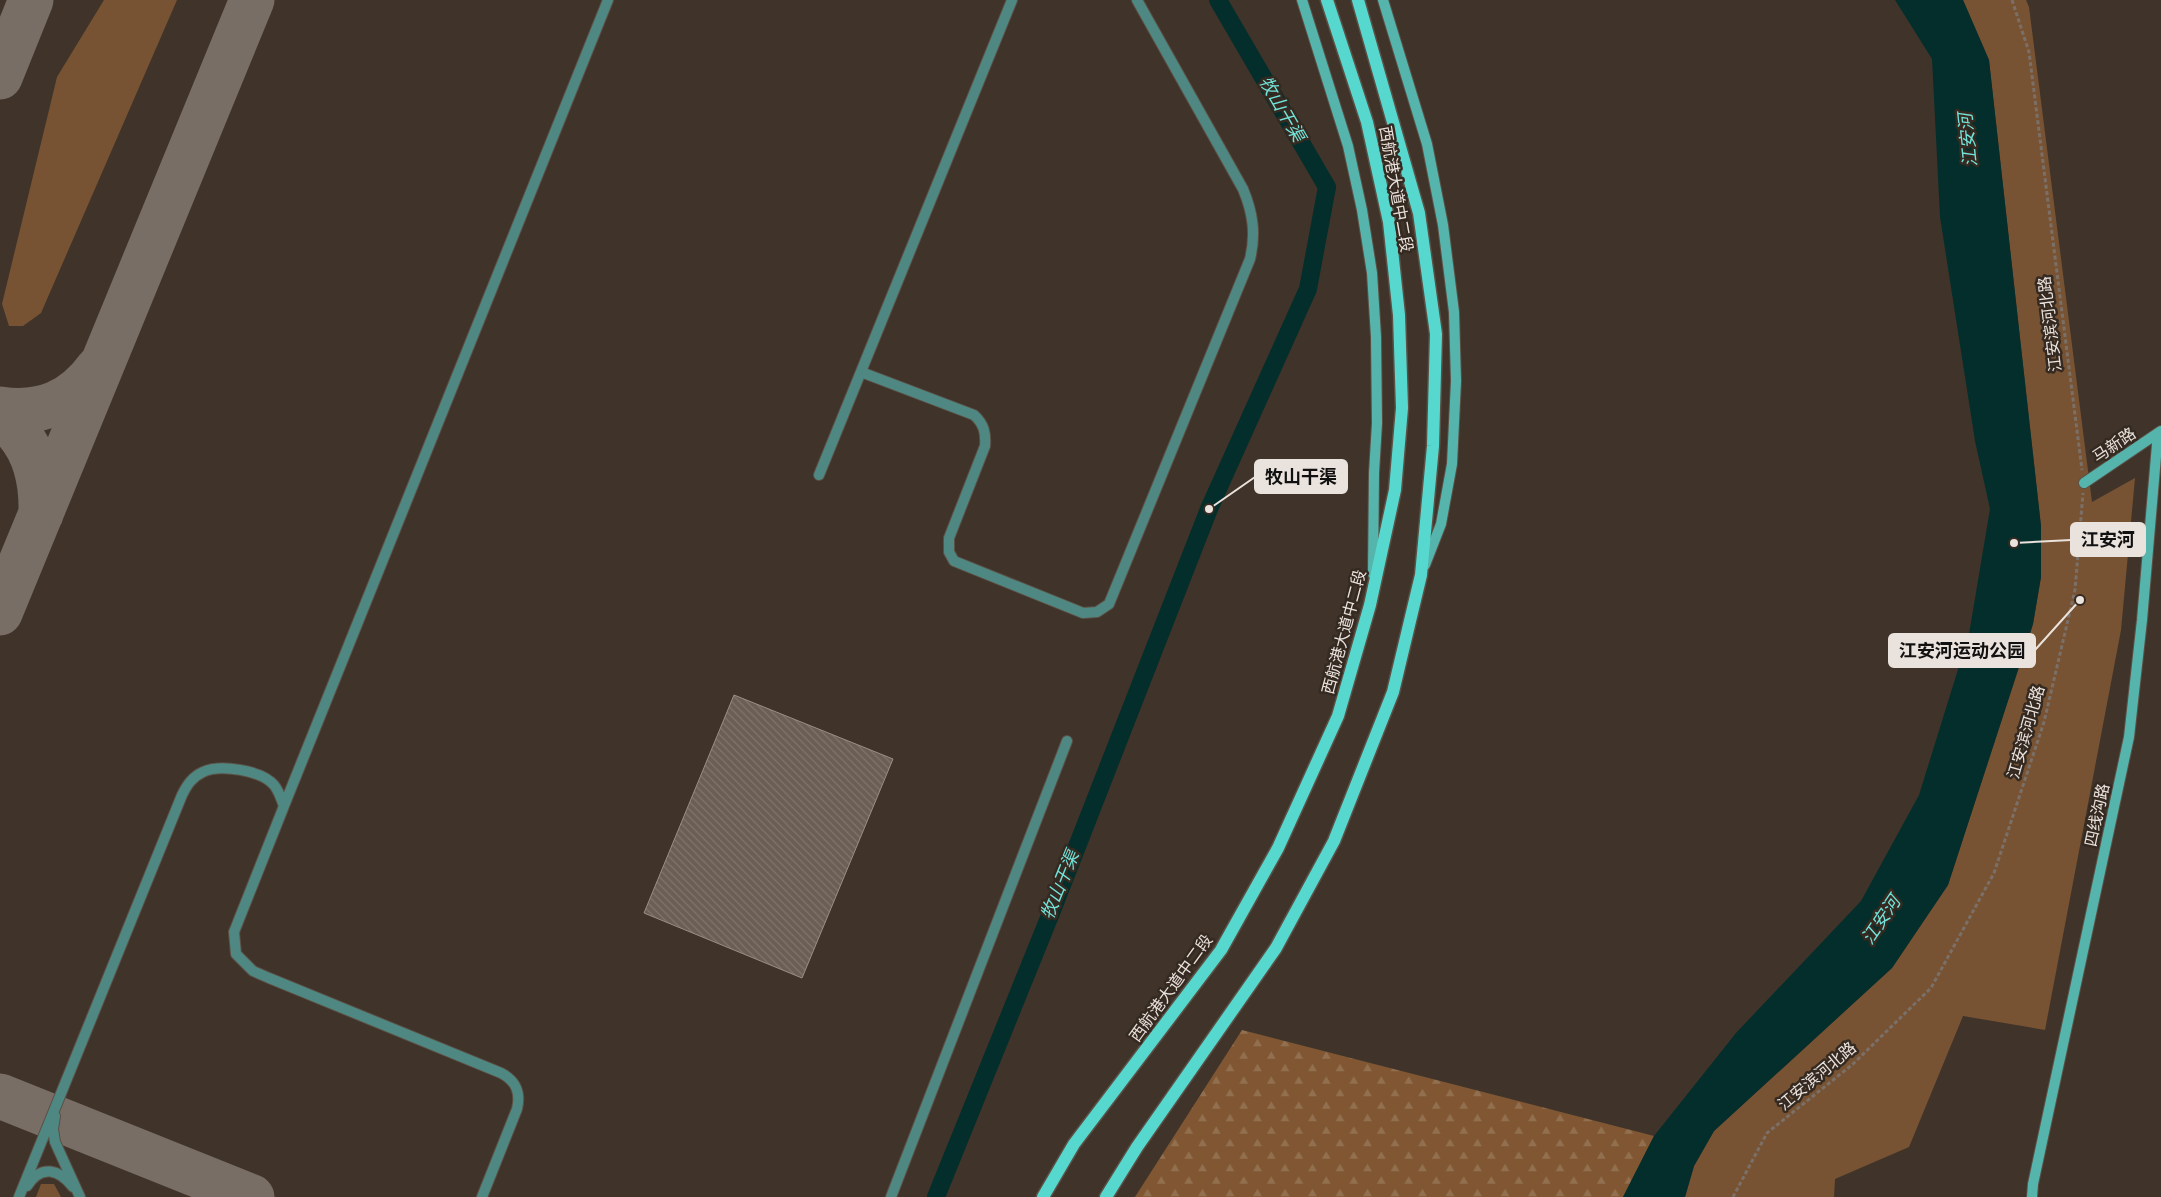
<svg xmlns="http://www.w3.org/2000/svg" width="2161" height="1197" font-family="Karla,'Noto Sans SC',sans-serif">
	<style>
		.green { fill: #775333 }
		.forest { fill: url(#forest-firs) }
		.water { fill: #042e2b }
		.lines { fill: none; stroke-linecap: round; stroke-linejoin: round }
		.canal { stroke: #042e2b; stroke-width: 18 }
		.taxiway { stroke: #796e66; stroke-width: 45 }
		.building { fill: url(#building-back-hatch); stroke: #9c8e83 }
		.lane-casing { stroke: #5b5046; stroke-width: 12 }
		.secondary-casing { stroke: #5b5046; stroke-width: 12 }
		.primary-casing { stroke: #5b5046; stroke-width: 15 }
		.path { stroke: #7b7068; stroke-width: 3; stroke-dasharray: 4 2.5; stroke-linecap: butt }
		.lane { stroke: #4f8882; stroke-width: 10 }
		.secondary { stroke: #55b5ad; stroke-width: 10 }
		.primary { stroke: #57d8ce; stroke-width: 12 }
		.labels { text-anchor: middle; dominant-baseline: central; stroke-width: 5; stroke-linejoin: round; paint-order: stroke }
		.street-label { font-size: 16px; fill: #eae2dc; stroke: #352a21 }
		.water-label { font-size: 18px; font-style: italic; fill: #72e3d9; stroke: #352a21 }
		.leader { fill: none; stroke: #eae2dc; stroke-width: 2 }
		.callout-dot { fill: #eae2dc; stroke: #352a21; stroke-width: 2 }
		.callout { fill: #eae2dc; stroke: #eae2dc; stroke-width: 2 }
		.callout-label { font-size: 18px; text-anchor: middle; font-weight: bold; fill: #111 }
	</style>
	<defs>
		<pattern id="forest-firs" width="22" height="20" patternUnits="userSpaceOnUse" patternTransform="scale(1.25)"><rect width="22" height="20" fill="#805732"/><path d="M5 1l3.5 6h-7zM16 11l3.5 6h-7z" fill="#926f4f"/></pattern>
		<pattern id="building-back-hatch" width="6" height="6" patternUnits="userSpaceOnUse" patternTransform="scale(1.25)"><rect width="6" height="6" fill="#6b5e54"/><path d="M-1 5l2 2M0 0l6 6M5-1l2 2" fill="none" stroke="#80756c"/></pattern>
	</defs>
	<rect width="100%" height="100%" fill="#40342a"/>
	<path class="green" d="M104,0H177L41,313L23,326H9L2,304L57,77Z
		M1963,0H2026L2029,7L2092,502L2135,478L2121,630L2045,1030L1963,1016L1909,1147L1835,1179L1834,1197H1685L1694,1166L1714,1131L1892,968L1948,885L2033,624L2041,577V526L1989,60Z
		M41,1184H54L61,1197H36Z"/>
	<path class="forest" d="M1242,1030L1654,1136L1623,1197H1135Z"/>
	<path class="water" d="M1895,0H1963L1989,60L2041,526V577L2033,624L1948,885L1892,968L1714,1131L1694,1166L1685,1197H1623L1654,1136L1736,1033L1861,901L1919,795L1969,634L1990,509L1975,441L1940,217L1932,59Z"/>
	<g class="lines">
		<path class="canal" d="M936,1197L1051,913L1209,509L1308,289L1327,187L1218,0"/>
		<path class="taxiway" d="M0,77L31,0
			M0,409C42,415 73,402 98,368
			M0,417C33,439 42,476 41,514
			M0,613L252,0
			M0,1096L252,1197"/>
	</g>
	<path class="building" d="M734,695L893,759L802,978L644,913Z"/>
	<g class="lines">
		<g class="lane-casing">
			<path id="lane" d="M861,372L974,415C984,424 986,433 985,446L949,538V552L954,561L1083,613L1097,612L1109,604L1250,259C1256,234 1253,213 1243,189L1137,0
				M819,475L1012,0
				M284,806L608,0
				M55,1116L53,1129L55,1142L80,1197
				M27,1186C41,1164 59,1169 73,1187
				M19,1197L182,795C187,785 192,777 203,772C220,764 261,770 274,785C279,791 281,799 284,806L234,932L236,954L253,971L269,978L501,1073C516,1081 521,1092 517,1109L482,1197
				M891,1197L1067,741"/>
		</g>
		<g class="secondary-casing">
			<path id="secondary" d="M1302,0L1348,146L1362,210L1372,273L1376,337L1377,423L1374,473L1373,574
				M1383,0L1427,144L1443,225L1454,312L1456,381L1452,464L1441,524L1425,565
				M2084,483L2161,431
				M2032,1197L2033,1184L2129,737L2142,620L2158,433"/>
		</g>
		<g class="primary-casing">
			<path id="primary" d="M1043,1197L1074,1144L1221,950L1278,848L1338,716L1370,605L1395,490L1402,408L1399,315L1389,222L1367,122L1327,0
				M1106,1197L1137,1147L1276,948L1334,841L1393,692L1421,575L1433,446L1436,334L1419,213L1358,0"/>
		</g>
		<path class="path" d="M2012,0L2029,52L2082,470
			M1733,1197L1767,1133L1853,1064L1931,988L1994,873L2044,722L2075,590L2083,493"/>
		<use href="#lane" class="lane"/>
		<use href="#secondary" class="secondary"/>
		<use href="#primary" class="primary"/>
	</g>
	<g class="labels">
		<g class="street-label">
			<text transform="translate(1396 189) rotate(80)">西航港大道中二段</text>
			<text transform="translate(2050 324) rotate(-97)">江安滨河北路</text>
			<text transform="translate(2114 445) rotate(-34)">马新路</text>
			<text transform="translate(1344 632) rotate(-75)">西航港大道中二段</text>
			<text transform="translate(2026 732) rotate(-74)">江安滨河北路</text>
			<text transform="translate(2097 815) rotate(-78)">四线沟路</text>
			<text transform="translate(1171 988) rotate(-54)">西航港大道中二段</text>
			<text transform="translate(1817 1076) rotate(-40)">江安滨河北路</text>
		</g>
		<g class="water-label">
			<text transform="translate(1282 109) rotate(60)">牧山干渠</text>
			<text transform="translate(1968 140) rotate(-96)">江安河</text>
			<text transform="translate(1060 885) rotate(-68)">牧山干渠</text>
			<text transform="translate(1881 920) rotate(-56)">江安河</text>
		</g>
	</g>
	<path class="leader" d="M1209 509L1255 477M2014 543L2071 540M2080 600L2035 650"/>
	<g class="callout-dot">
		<circle cx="1209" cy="509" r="5"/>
		<circle cx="2014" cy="543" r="5"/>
		<circle cx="2080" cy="600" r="5"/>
	</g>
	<g class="callout">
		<rect x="1255" y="460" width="92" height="33" rx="5"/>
		<rect x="2071" y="523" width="74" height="33" rx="5"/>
		<rect x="1889" y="634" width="146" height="33" rx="5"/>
	</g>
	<g class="callout-label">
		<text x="1301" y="483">牧山干渠</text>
		<text x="2108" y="546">江安河</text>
		<text x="1962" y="657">江安河运动公园</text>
	</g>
</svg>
